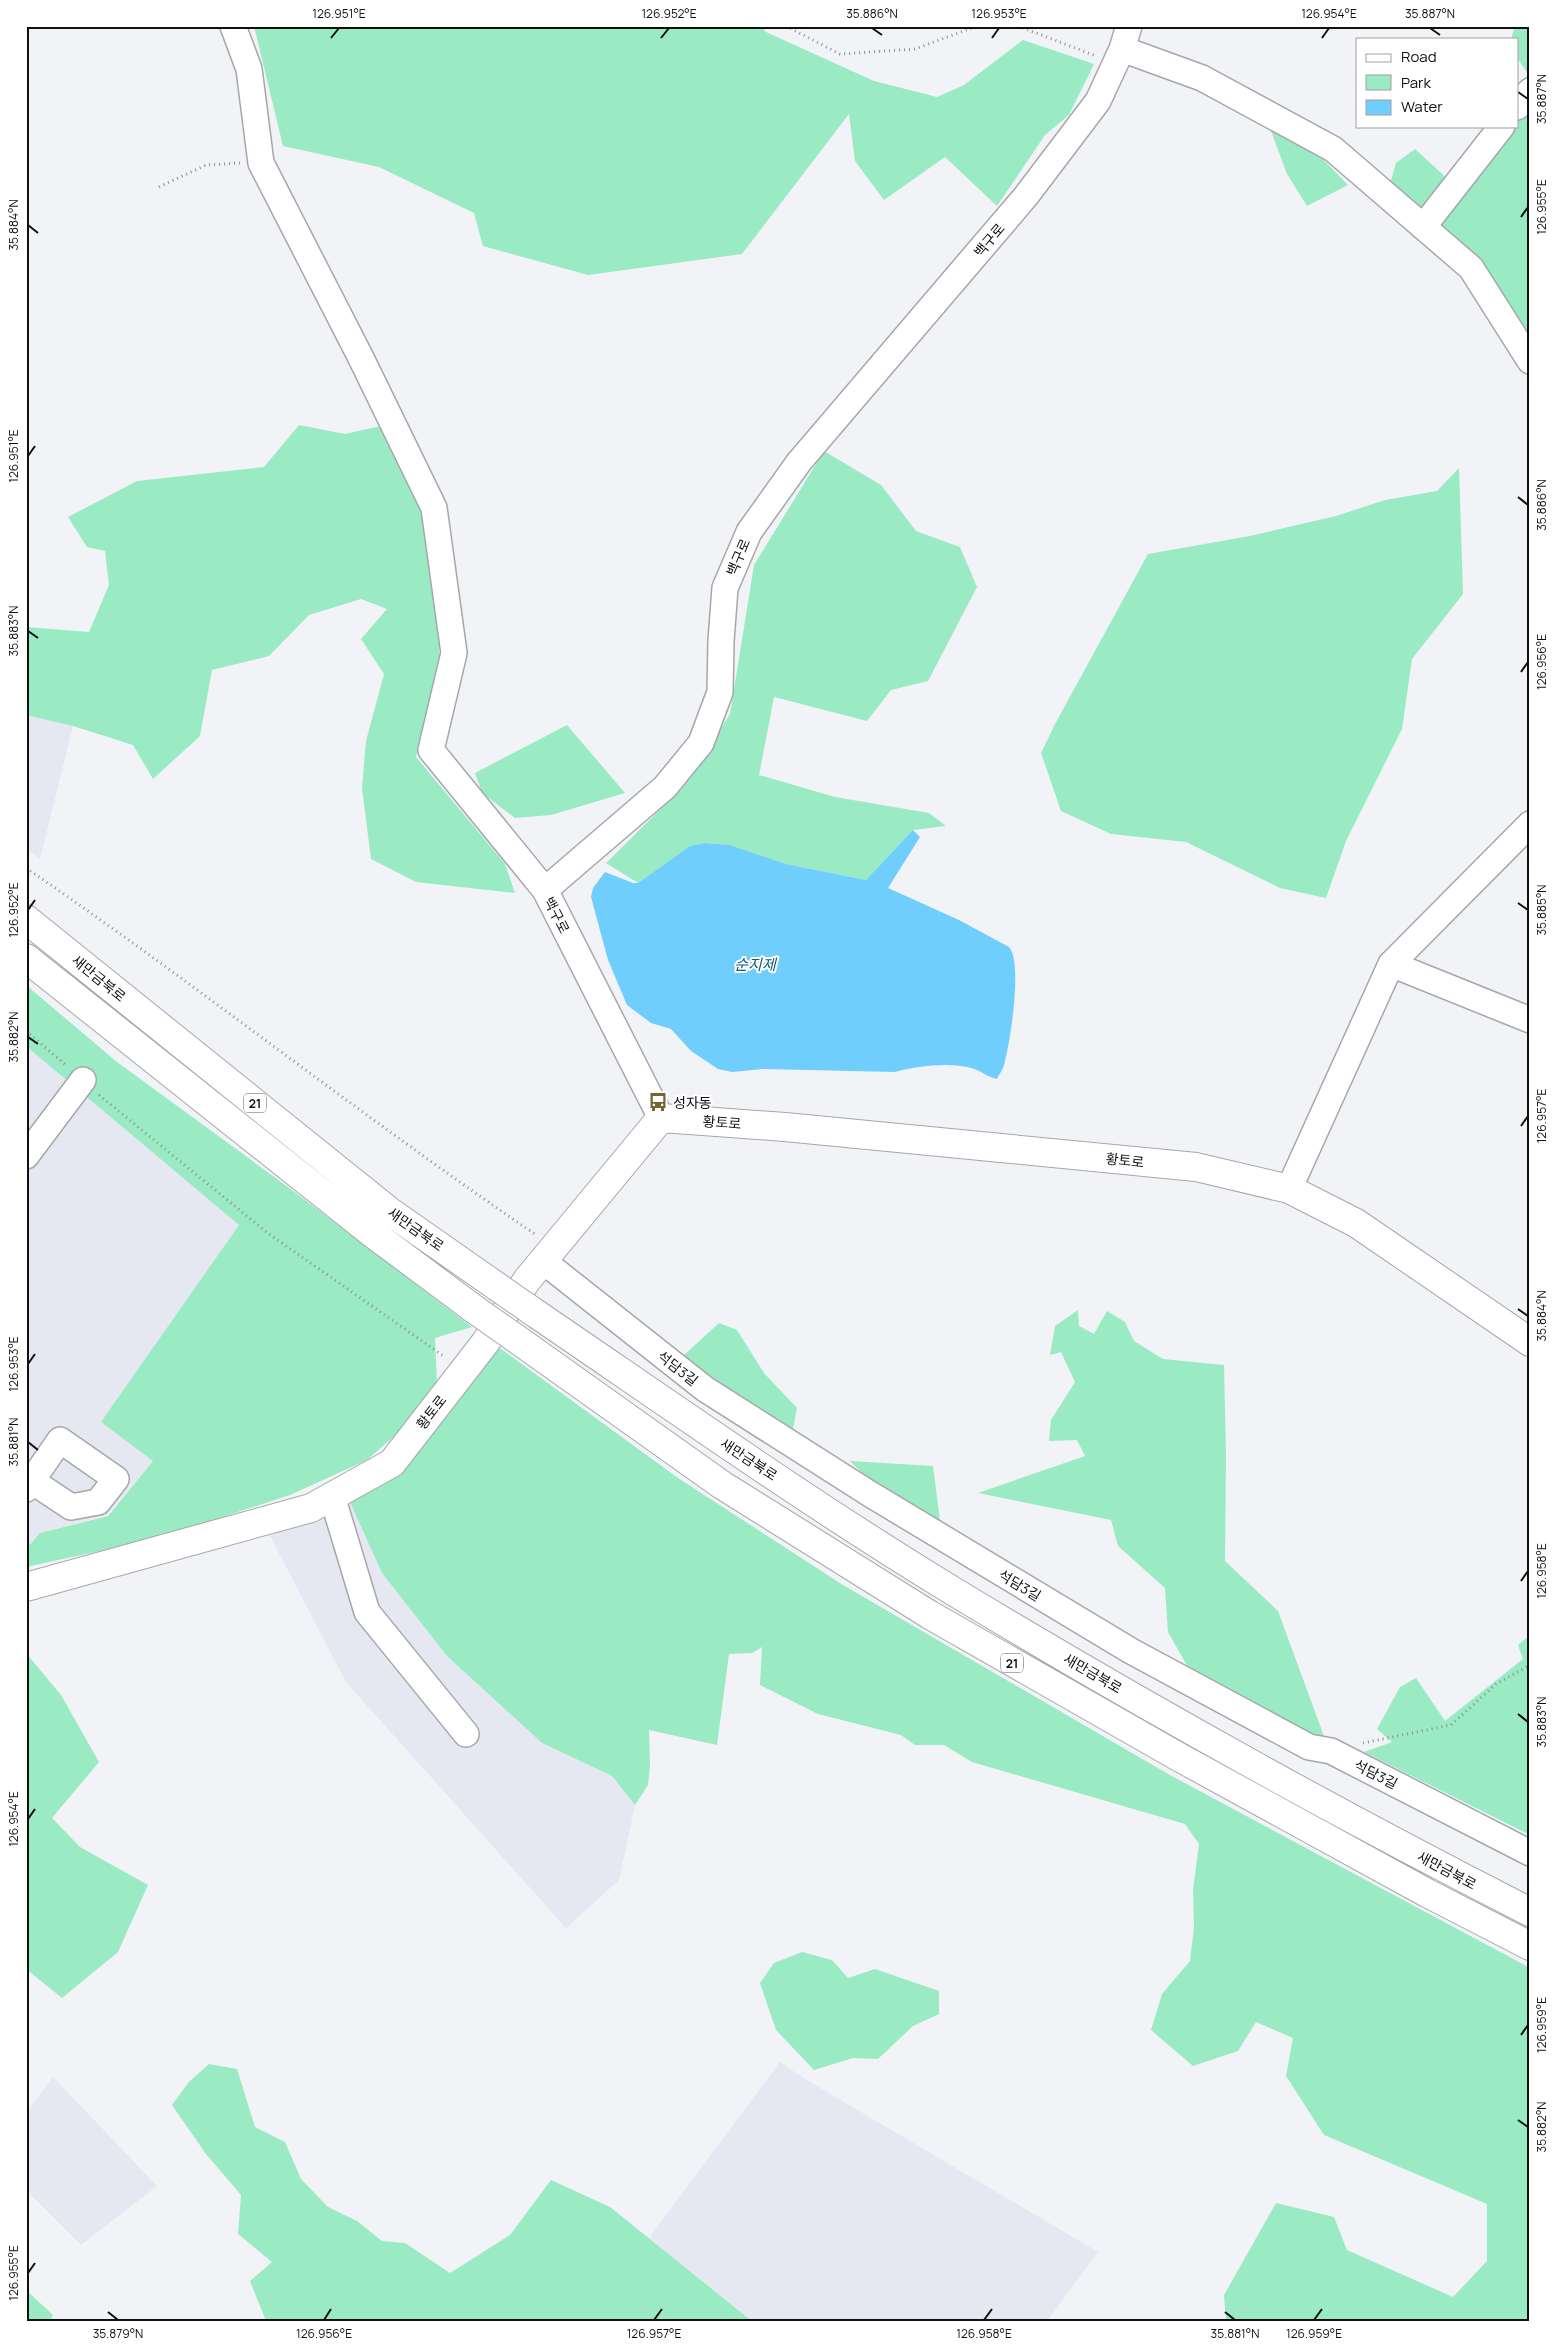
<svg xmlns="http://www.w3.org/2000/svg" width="1556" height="2347" font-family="Manrope,'Noto Sans KR',sans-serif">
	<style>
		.built { fill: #e5e7f1 }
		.green { fill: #9aeac4 }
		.water { fill: #70cefc }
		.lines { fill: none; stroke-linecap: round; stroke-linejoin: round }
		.minor-casing { stroke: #a6a7aa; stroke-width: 28 }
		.major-casing { stroke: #a6a7aa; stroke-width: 30 }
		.highway-casing { stroke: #a6a7aa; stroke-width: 30 }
		.path { stroke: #8e8f91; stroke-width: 3; stroke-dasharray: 1 4; stroke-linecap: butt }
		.minor { stroke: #fff; stroke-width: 25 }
		.major { stroke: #fff; stroke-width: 28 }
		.highway { stroke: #fff; stroke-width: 28 }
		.highway-bridge-casing { stroke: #a6a7aa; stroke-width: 30; stroke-linecap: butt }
		.highway-bridge { stroke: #fff; stroke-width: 28 }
		.ticks { fill: none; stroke: #101011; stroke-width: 2 }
		.labels { text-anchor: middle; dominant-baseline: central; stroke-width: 4; stroke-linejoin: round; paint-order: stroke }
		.shield { fill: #fff; stroke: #585858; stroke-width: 1 }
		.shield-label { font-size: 12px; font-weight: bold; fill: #101011 }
		.street-label { font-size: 14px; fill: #101011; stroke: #fff }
		.poi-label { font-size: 14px; fill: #101011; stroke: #fff; text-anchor: start }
		.water-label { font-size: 15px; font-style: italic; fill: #105b7a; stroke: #fff }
		.neatline { fill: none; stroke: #101011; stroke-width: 2 }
		.ticks-label { font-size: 12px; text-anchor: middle; fill: #101011 }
	</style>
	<rect width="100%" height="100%" fill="#f2f3f7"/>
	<path class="built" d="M26,715L73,726L40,859L26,849Z
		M26,1046L239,1225L102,1422L153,1461L107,1515L40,1533L26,1549Z
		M349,1500L382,1573L447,1656L542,1743L612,1776L635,1805L619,1880L566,1928L346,1682L270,1536Z
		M780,2062L805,2079L1098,2252L1047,2321H753L649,2238Z
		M53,2077L157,2186L81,2245L26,2190V2113Z"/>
	<path class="green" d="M254,26H761L766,32L874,81L937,97L964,85L1023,40L1094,64L1069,115L1045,135L997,206L945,157L884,200L855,161L849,114L742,254L588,275L483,246L474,213L379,167L283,146Z
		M1515,26L1530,28V340L1389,187L1396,163L1415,149L1451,182L1491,126H1517V89L1528,74L1517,58V39H1511Z
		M1271,131L1319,155L1348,185L1307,206L1287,174Z
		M299,425L345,434L385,425L421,499L436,594L440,662L416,757L505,864L515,893L416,882L371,859L362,788L366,741L384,674L361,639L387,609L361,599L309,615L269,656L212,670L200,736L153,779L133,745L73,726L26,715V627L89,632L109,585L105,551L87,547L68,517L137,481L264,467Z
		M824,451L881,485L916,531L960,547L977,587L928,681L891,690L867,721L774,697L759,775L835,797L929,813L946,826L913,830L866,880L786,864L730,845L705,843L690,846L638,883L606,863L684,786L730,714L754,565Z
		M1459,468L1463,594L1412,659L1402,729L1346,841L1326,898L1280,888L1186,842L1111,834L1061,811L1041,753L1055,724L1148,554L1250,536L1336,516L1385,500L1437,491Z
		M567,725L625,793L551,815L515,818L482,793L475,773Z
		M26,985L117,1062L288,1187L472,1327L435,1338L437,1383L408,1424L367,1460L290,1495L155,1539L26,1567V1549L40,1533L108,1516L153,1461L101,1422L239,1225L26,1046Z
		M1078,1310L1079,1326L1094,1334L1107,1311L1125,1322L1134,1341L1163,1359L1224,1365L1226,1455L1225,1561L1278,1611L1325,1739L1302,1736L1194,1678L1168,1632L1165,1588L1118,1546L1111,1520L978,1493L1085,1456L1077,1440L1049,1441L1051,1420L1075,1382L1061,1352L1050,1355L1055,1326Z
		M719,1323L737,1330L764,1373L797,1408L792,1434L683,1356Z
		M497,1346L678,1478L843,1585L1168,1774L1530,1968V2321H1226L1224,2295L1276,2203L1334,2217L1347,2250L1453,2297L1487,2261V2204L1324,2135L1286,2076L1293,2038L1256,2022L1238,2051L1193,2066L1151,2030L1162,1994L1190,1961L1194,1927L1193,1890L1199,1844L1185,1824L972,1762L944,1745H915L901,1735L818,1714L760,1685L762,1647L752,1653L729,1654L717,1745L649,1730L650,1765L648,1785L635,1805L612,1776L542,1743L447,1656L382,1573L349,1500Z
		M850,1461L933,1466L940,1521L871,1482Z
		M1530,1635V1835L1364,1752L1392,1742L1377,1729L1400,1687L1416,1678L1445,1721L1523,1659L1518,1645Z
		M26,1653L61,1695L99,1762L52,1818L80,1847L148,1885L118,1952L62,1998L26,1969Z
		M802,1952L832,1960L848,1978L875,1969L939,1991V2014L913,2026L878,2059L853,2058L814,2070L776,2030L760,1983L774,1963Z
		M209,2064L237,2069L255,2127L285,2142L301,2179L328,2207L357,2221L382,2241L405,2243L450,2273L510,2235L551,2180L610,2207L752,2321H266L250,2281L272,2262L238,2234L241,2195L206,2154L172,2105L189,2082Z
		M26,2290L53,2315L50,2321H26Z"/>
	<path class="water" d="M913,830L920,837L888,888L959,920L1009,947C1023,962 1010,1044 1004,1065C1003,1070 999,1074 997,1079C987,1077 980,1070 971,1068C949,1062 917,1066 895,1072L763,1069L732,1072L718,1069L691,1051L671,1029L651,1023L627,1005L608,960L591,897L593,888L605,872L633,883H638L690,846L705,843L730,845L786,864L866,880Z"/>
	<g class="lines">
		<g class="minor-casing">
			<path id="minor" d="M233,26L249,69L261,163L361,358L434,508L454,653L431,750L545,890
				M1122,49L1202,78L1333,149L1471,268L1530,361
				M1517,107L1530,91
				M1423,227L1502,126
				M1391,964L1530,1020
				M661,1118L545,890L665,787L701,743L720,692L721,641L725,588L749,532L799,462L1026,196L1098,101L1122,49L1129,26
				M26,1156L83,1080
				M1289,1189L1391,964L1530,824
				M543,1261L705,1389L870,1494L1131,1651L1309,1747L1331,1751L1530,1853
				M26,1489L60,1440L116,1479L98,1502L71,1507L32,1481
				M332,1496L367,1612L466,1734"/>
		</g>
		<g class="major-casing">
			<path id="major" d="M26,1587L311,1508L392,1463L485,1343L527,1280L661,1118L785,1127L1196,1167L1289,1189L1356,1223L1530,1342"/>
		</g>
		<g class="highway-casing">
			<path id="highway" d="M26,919L389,1211L489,1281
				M26,958L372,1233L474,1309
				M535,1313C673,1407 810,1504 953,1591C1141,1705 1334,1812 1530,1912
				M518,1340L722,1485L930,1615L1177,1756L1427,1893L1530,1946"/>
		</g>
		<path class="path" d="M786,26L840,54L915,49L977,26
			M1018,26L1096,56
			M159,187L206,165L240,163
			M26,868C199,986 362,1117 535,1234
			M26,1031L67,1066
			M99,1095L269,1234L445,1357
			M1363,1743L1451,1725L1496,1684L1530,1665"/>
		<use href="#minor" class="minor"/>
		<use href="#major" class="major"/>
		<use href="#highway" class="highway"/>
		<g class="highway-bridge-casing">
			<path id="highway-bridge" d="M489,1281L535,1313
				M474,1309L518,1340"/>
		</g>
		<use href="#highway-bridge" class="highway-bridge"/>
	</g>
	<path class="ticks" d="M872,28L882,35M1430,28L1440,35M331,38L339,28M661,38L669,28M992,38L999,28M1322,38L1329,28M1518,92L1528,99M1521,217L1528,207M28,225L38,233M28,456L35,446M1518,497L1528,505M28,631L38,638M1521,672L1528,662M1518,903L1528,910M28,910L35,900M28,1037L38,1044M1521,1126L1528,1116M1518,1309L1528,1316M28,1364L35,1354M28,1442L38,1450M1521,1581L1528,1571M1518,1714L1528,1722M28,1819L35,1809M1521,2035L1528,2025M1518,2120L1528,2127M28,2273L35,2263M108,2312L118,2320M1225,2312L1235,2320M324,2320L331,2309M654,2320L662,2309M984,2320L992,2309M1314,2320L1322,2309"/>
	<defs>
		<g id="bus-bare" transform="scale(1.5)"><path d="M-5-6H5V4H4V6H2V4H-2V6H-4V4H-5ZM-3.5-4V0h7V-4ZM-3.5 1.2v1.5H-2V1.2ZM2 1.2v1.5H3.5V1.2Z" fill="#746633" stroke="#fff" stroke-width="2.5" paint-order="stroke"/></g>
	</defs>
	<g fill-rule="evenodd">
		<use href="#bus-bare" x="658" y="1102"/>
	</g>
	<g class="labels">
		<g class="shield">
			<rect x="244" y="1093.5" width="22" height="19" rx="4"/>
			<rect x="1001" y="1653.5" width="22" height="19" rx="4"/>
		</g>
		<g class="shield-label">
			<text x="255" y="1103">21</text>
			<text x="1012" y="1663">21</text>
		</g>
		<g class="street-label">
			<text transform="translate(989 240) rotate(-50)">백구로</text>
			<text transform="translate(738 557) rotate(-67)">백구로</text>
			<text transform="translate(557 915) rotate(63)">백구로</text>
			<text transform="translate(99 978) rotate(39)">새만금북로</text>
			<text transform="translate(722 1122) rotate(4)">황토로</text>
			<text transform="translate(1125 1160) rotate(6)">황토로</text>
			<text transform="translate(416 1229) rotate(35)">새만금북로</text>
			<text transform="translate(678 1368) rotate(38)">석담3길</text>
			<text transform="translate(431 1412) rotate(-52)">황토로</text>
			<text transform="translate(749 1459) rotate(33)">새만금북로</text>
			<text transform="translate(1020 1585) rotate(31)">석담3길</text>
			<text transform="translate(1093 1673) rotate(30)">새만금북로</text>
			<text transform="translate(1376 1774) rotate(27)">석담3길</text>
			<text transform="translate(1447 1870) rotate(28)">새만금북로</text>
		</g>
		<g class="poi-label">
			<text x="673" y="1102">성자동</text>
		</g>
		<g class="water-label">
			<text x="755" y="964">순지제</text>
		</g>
	</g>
	<rect width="1556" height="2347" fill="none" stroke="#ffffff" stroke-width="55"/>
	<rect x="1356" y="38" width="162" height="90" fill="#ffffff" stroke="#9f9fa0"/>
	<rect x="1366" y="54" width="25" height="8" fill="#ffffff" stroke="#9f9fa0"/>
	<text x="1401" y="62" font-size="15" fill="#101011">Road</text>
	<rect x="1366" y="75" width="25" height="15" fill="#9aeac4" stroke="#9f9fa0"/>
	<text x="1401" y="88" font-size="15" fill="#101011">Park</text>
	<rect x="1366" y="100" width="25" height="15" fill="#70cefc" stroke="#9f9fa0"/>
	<text x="1401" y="112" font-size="15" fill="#101011">Water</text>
	<rect x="28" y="28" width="1500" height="2292" class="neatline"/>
	<g class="ticks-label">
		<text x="339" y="18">126.951°E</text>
		<text x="669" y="18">126.952°E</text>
		<text x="872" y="18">35.886°N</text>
		<text x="999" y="18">126.953°E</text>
		<text x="1329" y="18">126.954°E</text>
		<text x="1430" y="18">35.887°N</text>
		<text transform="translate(1542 99) rotate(-90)" y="4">35.887°N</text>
		<text transform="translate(1542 207) rotate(-90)" y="4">126.955°E</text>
		<text transform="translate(14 225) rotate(-90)" y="4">35.884°N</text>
		<text transform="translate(14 456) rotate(-90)" y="4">126.951°E</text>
		<text transform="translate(1542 505) rotate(-90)" y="4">35.886°N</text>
		<text transform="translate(14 631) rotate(-90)" y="4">35.883°N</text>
		<text transform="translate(1542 662) rotate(-90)" y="4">126.956°E</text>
		<text transform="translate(14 910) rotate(-90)" y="4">126.952°E</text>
		<text transform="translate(1542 910) rotate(-90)" y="4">35.885°N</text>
		<text transform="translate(14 1037) rotate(-90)" y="4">35.882°N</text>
		<text transform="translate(1542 1116) rotate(-90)" y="4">126.957°E</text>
		<text transform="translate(1542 1316) rotate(-90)" y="4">35.884°N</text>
		<text transform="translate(14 1364) rotate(-90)" y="4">126.953°E</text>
		<text transform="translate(14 1442) rotate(-90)" y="4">35.881°N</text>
		<text transform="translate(1542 1571) rotate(-90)" y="4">126.958°E</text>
		<text transform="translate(1542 1722) rotate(-90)" y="4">35.883°N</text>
		<text transform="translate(14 1819) rotate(-90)" y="4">126.954°E</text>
		<text transform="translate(1542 2025) rotate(-90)" y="4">126.959°E</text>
		<text transform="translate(1542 2127) rotate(-90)" y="4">35.882°N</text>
		<text transform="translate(14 2273) rotate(-90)" y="4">126.955°E</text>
		<text x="118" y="2338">35.879°N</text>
		<text x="324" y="2338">126.956°E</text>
		<text x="654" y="2338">126.957°E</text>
		<text x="984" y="2338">126.958°E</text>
		<text x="1235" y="2338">35.881°N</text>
		<text x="1314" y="2338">126.959°E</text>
	</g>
</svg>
